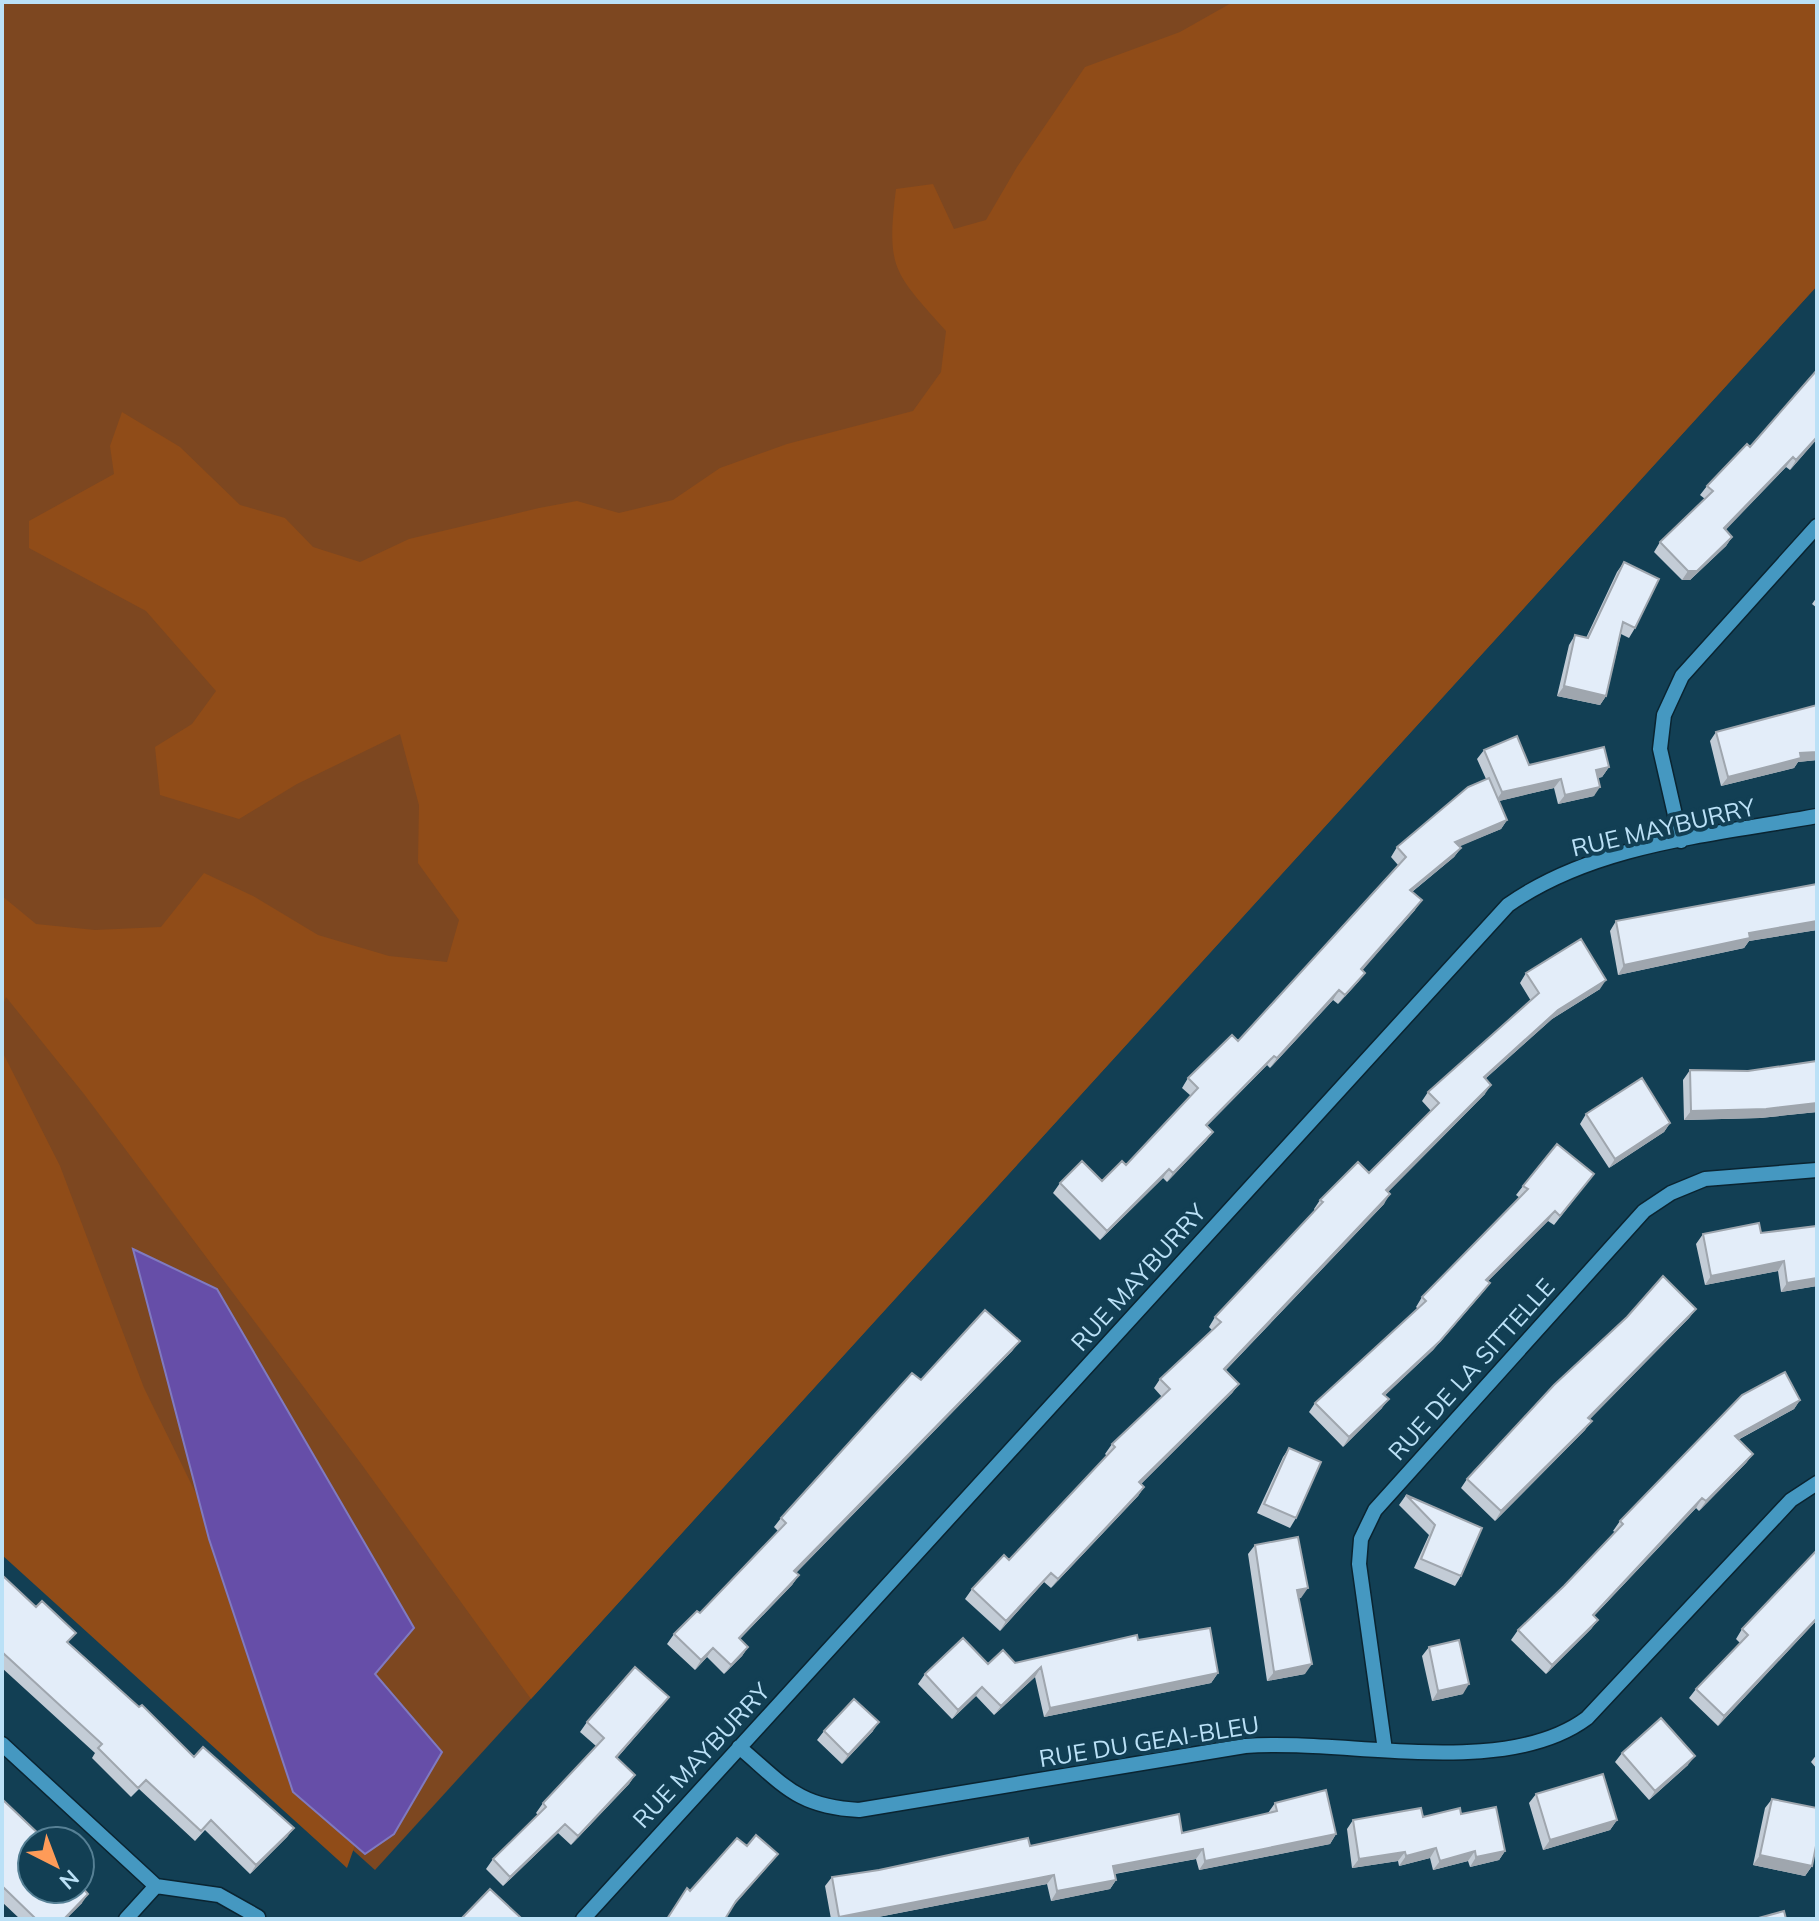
<svg xmlns="http://www.w3.org/2000/svg" width="1819" height="1921" font-family="Mulish,sans-serif">
	<style>
		.green { fill: #7d4720 }
		.forest { fill: #904c18 }
		.water { fill: #664ea8; stroke: #807ac0; stroke-width: 2 }
		.lines { fill: none; stroke-linecap: round; stroke-linejoin: round }
		.minor-casing { stroke: #0a2431; stroke-width: 17 }
		.minor { stroke: #4598c1; stroke-width: 14 }
		.wall { fill: #c3ccd6 }
		.shaded-wall { fill: #9fa6ae }
		.building { fill: #e3edf9; stroke: #9fa6ae; stroke-width: 2 }
		.labels { text-anchor: middle; dominant-baseline: central; stroke-width: 8; stroke-linejoin: round; paint-order: stroke }
		.street-label { font-size: 24px; fill: #bbe1f7; stroke: #123f54 }
	</style>
	<rect width="100%" height="100%" fill="#123f54"/>
	<path class="green" d="M2,2H1817V286L375,1870L2,1535Z"/>
	<path class="forest" d="M1233,2H1817V286L531,1699L362,1465L84,1094L6,997L2,1008V896L36,924L95,930L161,927L204,873L253,896L318,935L389,956L447,962L459,920L418,863L419,805L400,734L297,784L239,819L160,795L155,747L192,724L216,691L146,611L29,548V521L114,474L110,446L122,412L180,447L240,505L285,518L313,547L360,562L409,539L539,508L577,501L619,513L673,500L720,468L787,444L913,411L941,372L946,331C894,272 886,270 896,189L933,184L954,229L986,220L1017,167L1085,67L1180,32Z
		M2,1051L60,1166L144,1388L361,1828L347,1868L2,1555Z"/>
	<path class="water" d="M133,1249L217,1289L414,1628L375,1674L442,1752L394,1834L365,1854L293,1792L209,1539Z"/>
	<g class="lines">
		<g class="minor-casing">
			<path id="minor" d="M1681,841L1660,749L1664,715L1682,676L1817,526
				M2,1744L156,1886L126,1919
				M739,1747C783,1784 797,1807 859,1810L1245,1746C1345,1738 1504,1780 1587,1718L1791,1500L1817,1483
				M1385,1750L1359,1564L1361,1539L1375,1510L1644,1211L1671,1193L1705,1179L1817,1170
				M156,1886L219,1895L258,1917
				M583,1919L1508,905C1596,843 1714,835 1817,816"/>
		</g>
		<use href="#minor" class="minor"/>
	</g>
	<path class="wall" d="M1817,370V439L1790,470L1786,467L1725,530L1732,537L1726,546L1690,580H1682L1654,552L1660,542L1705,499L1700,495L1707,486L1750,447Z
		M1624,562L1635,628L1629,638L1621,634L1606,696L1600,705L1557,696L1569,645L1575,635L1586,638L1617,572Z
		M1817,597V608L1812,604Z
		M1817,705V760L1798,762L1794,768L1721,786L1710,741L1716,732Z
		M1484,750L1529,765L1609,767L1602,777L1598,778L1594,796L1558,804L1554,788L1499,801L1507,820L1501,829L1459,846L1461,848L1454,857L1412,892L1415,910L1362,970L1365,973L1358,982L1338,1004L1333,1000L1270,1068L1267,1065L1207,1126L1213,1132L1206,1141L1167,1182L1163,1178L1100,1240L1053,1193L1060,1183L1102,1181L1126,1165L1191,1096L1182,1088L1188,1078L1238,1041L1398,865L1391,857L1397,847L1486,779L1477,759Z
		M1817,884V930L1749,941L1744,948L1618,975L1610,931L1616,921Z
		M1526,973L1600,989L1552,1019L1485,1079V1094L1388,1192L1384,1204L1226,1370L1239,1384L1232,1393L1141,1484L1144,1487L1138,1496L1051,1588L1044,1582L1000,1631L965,1599L972,1589L1009,1560L1107,1456L1105,1454L1112,1444L1162,1397L1154,1388L1160,1379L1212,1330L1209,1327L1215,1317L1315,1211L1314,1209L1320,1200L1369,1173L1431,1111L1422,1101L1428,1092L1531,1001L1520,983Z
		M1817,1061V1112L1760,1118L1684,1120L1683,1080L1690,1070L1748,1071Z
		M1586,1114L1670,1123L1664,1132L1609,1168L1580,1124Z
		M1594,1174L1554,1225L1548,1221L1488,1281L1490,1283L1483,1292L1433,1350L1385,1395L1382,1408L1343,1447L1309,1412L1315,1403L1418,1309L1416,1307L1422,1297L1520,1198L1516,1195L1523,1186Z
		M1761,1233L1817,1286L1781,1292L1778,1271L1705,1285L1696,1244L1703,1234Z
		M1696,1309L1689,1318L1590,1419L1585,1430L1495,1521L1461,1488L1467,1479Z
		M1013,1350L796,1573L799,1575L792,1585L740,1639L748,1647L742,1656L724,1674L707,1657L695,1670L667,1644L674,1634L700,1613L778,1531L774,1527L781,1518L921,1380Z
		M1742,1395L1800,1400L1794,1409L1738,1440L1753,1454L1746,1463L1699,1511L1696,1508L1594,1616L1598,1620L1591,1629L1546,1674L1511,1640L1518,1630L1564,1586L1615,1532L1613,1531L1620,1521Z
		M1289,1448L1296,1518L1290,1528L1257,1513L1283,1457Z
		M1406,1495L1482,1528L1461,1576L1455,1586L1414,1568L1429,1535L1399,1505Z
		M1255,1545L1301,1598H1298L1305,1674L1267,1681L1248,1554Z
		M2,1575L69,1643L194,1757L294,1828L287,1837L250,1874L205,1830L195,1841L139,1789L131,1797L92,1758L95,1753L2,1668Z
		M1817,1620L1718,1726L1689,1698L1696,1689L1740,1643L1736,1639L1742,1629Z
		M1138,1640L1218,1673L1211,1683L1044,1717L1035,1677L994,1715L976,1696L952,1719L918,1684L925,1674L988,1664L1015,1663Z
		M1429,1647L1463,1694L1432,1701L1422,1656Z
		M662,1706L617,1758L635,1775L629,1784L571,1845L558,1833L503,1886L486,1869L493,1859L538,1815L536,1813L543,1803L596,1746L580,1732L587,1722Z
		M824,1731H873L842,1764L817,1740Z
		M1622,1753L1688,1765L1649,1800L1615,1762Z
		M1817,1754V1769L1811,1762Z
		M1536,1794L1617,1820L1610,1830L1543,1850L1529,1803Z
		M2,1799L32,1841L82,1903L66,1919H20L2,1902Z
		M1772,1799L1812,1866L1805,1876L1753,1865L1765,1808Z
		M1275,1803L1336,1834L1330,1844L1199,1870L1196,1859L1115,1874L1116,1880L1110,1889L1051,1901L1047,1884L868,1919H831L825,1886L832,1877L1030,1846L1182,1833L1268,1813Z
		M1461,1814L1505,1851L1499,1860L1470,1867L1468,1861L1433,1870L1430,1858L1399,1866L1398,1861L1352,1868L1347,1829L1353,1820L1423,1817Z"/>
	<path class="shaded-wall" d="M1817,437V439L1790,470L1796,460Z
		M1793,457L1786,467L1718,538L1724,528Z
		M1732,537L1726,546L1690,580H1682L1688,571Z
		M1564,686L1606,696L1600,705L1557,696Z
		M1817,752V760L1798,762L1794,768L1721,786L1728,777L1800,753Z
		M1609,767L1602,777L1590,780L1596,770Z
		M1561,779L1554,788L1495,802L1502,792Z
		M1600,787L1594,796L1558,804L1565,795Z
		M1507,820L1501,829L1449,851L1455,842Z
		M1461,848L1454,857L1403,899L1410,890Z
		M1422,900L1415,910L1355,979L1361,969Z
		M1817,921V930L1749,941L1744,948L1618,975L1624,965L1749,933Z
		M1365,973L1358,982L1338,1004L1345,995Z
		M1606,980L1600,989L1552,1019L1477,1086L1484,1077L1558,1010Z
		M1339,990L1333,1000L1270,1068L1277,1058Z
		M1274,1056L1267,1065L1199,1134L1206,1125Z
		M1491,1085L1485,1094L1380,1200L1386,1190Z
		M1817,1103V1112L1760,1118L1684,1120L1691,1111Z
		M1670,1123L1664,1132L1609,1168L1615,1159Z
		M1213,1132L1206,1141L1167,1182L1173,1173Z
		M1169,1169L1163,1178L1100,1240L1107,1231Z
		M1390,1194L1384,1204L1218,1378L1224,1369Z
		M1555,1211L1548,1221L1480,1289L1486,1280Z
		M1784,1261L1778,1271L1705,1285L1711,1276Z
		M1817,1278V1286L1781,1292L1787,1283Z
		M1490,1283L1483,1292L1433,1350L1377,1403L1383,1394Z
		M1696,1309L1689,1318L1582,1427L1588,1418Z
		M1020,1341L1013,1350L788,1581L794,1571Z
		M1239,1384L1232,1393L1133,1492L1139,1482Z
		M1389,1399L1382,1408L1343,1447L1349,1437Z
		M1800,1400L1794,1409L1728,1445L1735,1436Z
		M1592,1421L1585,1430L1495,1521L1501,1511Z
		M1753,1454L1746,1463L1699,1511L1706,1501Z
		M1144,1487L1138,1496L1051,1588L1058,1579Z
		M1702,1498L1696,1508L1586,1624L1593,1615Z
		M1051,1573L1044,1582L1000,1631L1006,1621Z
		M799,1575L792,1585L732,1647L739,1638Z
		M1308,1588L1301,1598L1290,1600L1297,1590Z
		M1817,1618V1620L1718,1726L1724,1716Z
		M1598,1620L1591,1629L1546,1674L1552,1665Z
		M748,1647L742,1656L724,1674L731,1665Z
		M713,1648L707,1657L695,1670L701,1660Z
		M1312,1664L1305,1674L1267,1681L1274,1672Z
		M1041,1667L1035,1677L994,1715L1001,1706Z
		M1218,1673L1211,1683L1044,1717L1050,1708Z
		M1469,1684L1463,1694L1432,1701L1438,1691Z
		M982,1687L976,1696L952,1719L958,1710Z
		M669,1697L662,1706L610,1766L616,1757Z
		M879,1722L873,1731L842,1764L848,1755Z
		M1695,1756L1688,1765L1649,1800L1655,1791Z
		M635,1775L629,1784L571,1845L578,1836Z
		M1617,1820L1610,1830L1543,1850L1550,1840Z
		M565,1824L558,1833L503,1886L510,1877Z
		M294,1828L287,1837L250,1874L256,1865Z
		M1336,1834L1330,1844L1199,1870L1205,1861Z
		M1436,1848L1430,1858L1399,1866L1406,1856Z
		M1203,1849L1196,1859L1107,1875L1113,1866Z
		M1475,1851L1468,1861L1433,1870L1440,1861Z
		M1505,1851L1499,1860L1470,1867L1476,1857Z
		M1405,1852L1398,1861L1352,1868L1359,1859Z
		M778,1854L771,1863L730,1910L736,1901Z
		M1760,1855L1812,1866L1805,1876L1753,1865Z
		M1054,1875L1047,1884L868,1919H837L839,1917Z
		M1116,1880L1110,1889L1051,1901L1057,1891Z
		M88,1894L82,1903L66,1919H64Z"/>
	<path class="building" d="M1817,370V437L1796,460L1793,457L1724,528L1732,537L1697,571H1688L1660,542L1713,491L1707,486L1747,444L1750,447Z
		M1624,562L1659,579L1635,628L1623,622L1606,696L1564,686L1575,635L1588,638Z
		M1817,705V752L1800,753L1801,758L1728,777L1716,732Z
		M1517,736L1529,765L1604,747L1609,767L1596,770L1600,787L1565,795L1561,779L1502,792L1484,750Z
		M1489,778L1507,820L1455,842L1461,848L1410,890L1422,900L1361,969L1365,973L1345,995L1339,990L1277,1058L1274,1056L1206,1125L1213,1132L1173,1173L1169,1169L1107,1231L1060,1183L1082,1161L1102,1181L1122,1161L1126,1165L1198,1088L1188,1078L1232,1035L1238,1041L1406,857L1397,847L1468,787Z
		M1817,884V921L1749,933L1750,938L1624,965L1616,921Z
		M1581,939L1606,980L1558,1010L1484,1077L1491,1085L1386,1190L1390,1194L1224,1369L1239,1384L1139,1482L1144,1487L1058,1579L1051,1573L1006,1621L972,1589L1004,1555L1009,1560L1115,1447L1112,1444L1170,1389L1160,1379L1221,1322L1215,1317L1323,1202L1320,1200L1358,1162L1369,1173L1439,1103L1428,1092L1539,993L1526,973Z
		M1817,1061V1103L1766,1109L1691,1111L1690,1070L1748,1071Z
		M1642,1078L1670,1123L1615,1159L1586,1114Z
		M1557,1144L1594,1174L1560,1216L1555,1211L1486,1280L1490,1283L1440,1341L1383,1394L1389,1399L1349,1437L1315,1403L1426,1301L1422,1297L1528,1189L1523,1186Z
		M1759,1223L1761,1233L1817,1226V1278L1787,1283L1784,1261L1711,1276L1703,1234Z
		M1663,1276L1696,1309L1588,1418L1592,1421L1501,1511L1467,1479L1554,1385L1627,1317Z
		M985,1310L1020,1341L794,1571L799,1575L739,1638L748,1647L731,1665L713,1648L701,1660L674,1634L697,1611L700,1613L786,1523L781,1518L912,1373L921,1380Z
		M1785,1372L1800,1400L1735,1436L1753,1454L1706,1501L1702,1498L1593,1615L1598,1620L1552,1665L1518,1630L1564,1586L1623,1524L1620,1521L1742,1395Z
		M1289,1448L1321,1462L1296,1518L1264,1504Z
		M1406,1495L1482,1528L1461,1576L1421,1559L1435,1525Z
		M1298,1537L1308,1588L1297,1590L1312,1664L1274,1672L1255,1545Z
		M1817,1550V1618L1724,1716L1696,1689L1748,1635L1742,1629Z
		M2,1575L36,1607L42,1601L76,1633L67,1642L139,1707L142,1705L194,1757L203,1747L294,1828L256,1865L211,1820L201,1831L146,1780L138,1788L98,1748L102,1744L2,1652Z
		M1210,1628L1218,1673L1050,1708L1041,1667L1001,1706L982,1687L958,1710L925,1674L963,1638L988,1664L1003,1650L1015,1663L1137,1635L1138,1640Z
		M1459,1640L1469,1684L1438,1691L1429,1647Z
		M635,1667L669,1697L616,1757L635,1775L578,1836L565,1824L510,1877L493,1859L546,1807L543,1803L604,1738L587,1722Z
		M854,1699L879,1722L848,1755L824,1731Z
		M1661,1718L1695,1756L1655,1791L1622,1753Z
		M1603,1774L1617,1820L1550,1840L1536,1794Z
		M1326,1790L1336,1834L1205,1861L1203,1849L1113,1866L1116,1880L1057,1891L1054,1875L839,1917L832,1877L879,1870L1028,1838L1030,1846L1179,1814L1182,1833L1277,1811L1275,1803Z
		M2,1799L45,1840L32,1841V1889H80V1885L88,1894L64,1919H36L2,1886Z
		M1772,1799L1817,1808V1841L1812,1866L1760,1855Z
		M1496,1807L1505,1851L1476,1857L1475,1851L1440,1861L1436,1848L1406,1856L1405,1852L1359,1859L1353,1820L1421,1808L1423,1817L1460,1808L1461,1814Z
		M756,1835L778,1854L736,1901L725,1919H667L687,1888L690,1891L737,1838L747,1846Z
		M490,1889L520,1917L518,1919H461Z
		M1784,1911L1786,1919H1755Z"/>
	<g class="labels">
		<g class="street-label">
			<text transform="translate(1663 827) rotate(-13)">RUE MAYBURRY</text>
			<text transform="translate(1138 1277) rotate(-48)">RUE MAYBURRY</text>
			<text transform="translate(1471 1369) rotate(-48)">RUE DE LA SITTELLE</text>
			<text transform="translate(1149 1741) rotate(-9)">RUE DU GEAI-BLEU</text>
			<text transform="translate(701 1755) rotate(-47)">RUE MAYBURRY</text>
		</g>
	</g>
	<rect width="1819" height="1921" fill="none" stroke="#bbe1f7" stroke-width="8"/>
	<g transform="translate(56 1865) rotate(138)"><circle r="38" fill="#123f54" stroke="#568095" stroke-width="2"/>
	<path d="M0-6L14 30L0 20L-14 30Z" fill="#fe9b58"/>
	<text y="-12" font-size="22" font-weight="bold" text-anchor="middle" fill="#bbe1f7">N</text>
	</g>
</svg>
